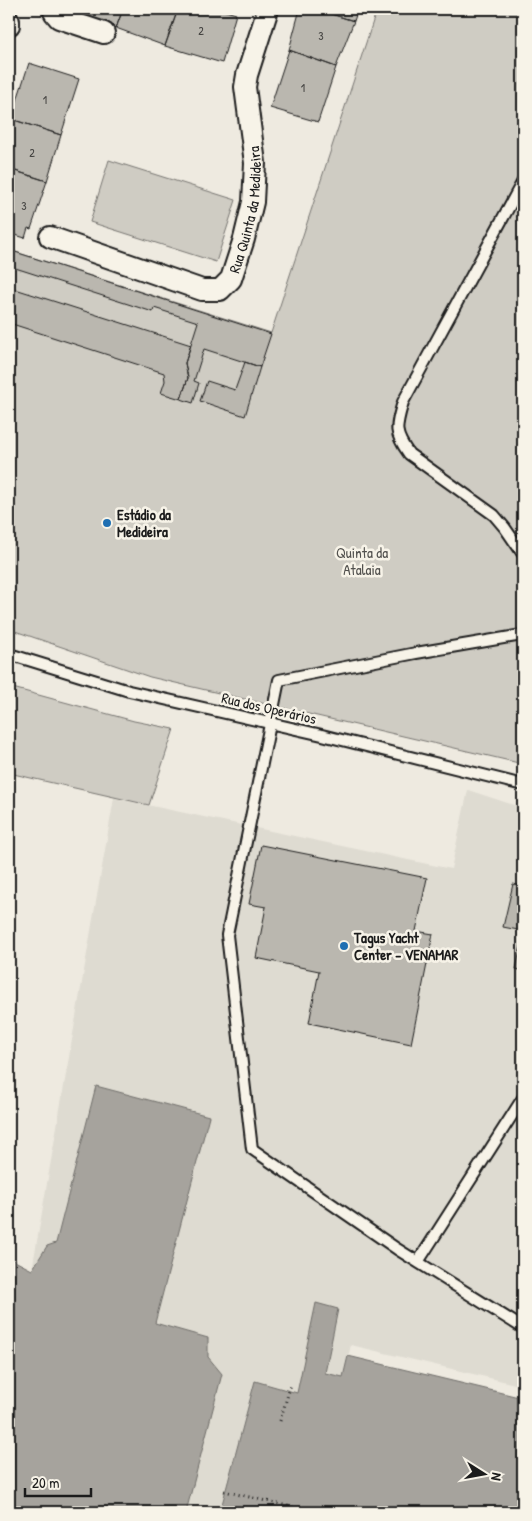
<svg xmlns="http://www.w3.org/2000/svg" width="532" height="1521" font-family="'Patrick Hand',sans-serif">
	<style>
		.built { fill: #dedbd1 }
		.green { fill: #cfccc3; stroke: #767470 }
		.water { fill: #a6a39d; stroke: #6f6d69 }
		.building { fill: #bab7af; stroke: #1c1c1c }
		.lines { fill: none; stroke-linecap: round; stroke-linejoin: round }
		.service-casing { stroke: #1c1c1c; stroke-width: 14 }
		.minor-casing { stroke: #1c1c1c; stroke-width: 24 }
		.path { stroke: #1c1c1c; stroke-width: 3; stroke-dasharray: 1 4; stroke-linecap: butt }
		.service { stroke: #f7f3e8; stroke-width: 10 }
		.minor { stroke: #f7f3e8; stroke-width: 20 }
		.poi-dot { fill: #1f6fb2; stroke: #f7f3e8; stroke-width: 2 }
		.labels { text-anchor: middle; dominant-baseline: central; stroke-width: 5; stroke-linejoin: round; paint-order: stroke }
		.number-label { font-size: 12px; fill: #444341 }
		.street-label { font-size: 15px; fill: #1c1c1c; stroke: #f7f3e8 }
		.poi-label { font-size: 15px; font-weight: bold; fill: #1c1c1c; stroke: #f7f3e8; text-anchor: start }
		.park-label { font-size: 15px; fill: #52514e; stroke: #f7f3e8 }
	</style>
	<rect width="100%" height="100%" fill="#eeeae0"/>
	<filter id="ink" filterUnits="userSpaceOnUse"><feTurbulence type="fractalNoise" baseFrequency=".02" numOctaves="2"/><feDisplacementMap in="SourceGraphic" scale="10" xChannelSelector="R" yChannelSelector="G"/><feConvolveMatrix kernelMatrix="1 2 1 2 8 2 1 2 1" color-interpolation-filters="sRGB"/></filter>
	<g filter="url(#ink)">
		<path class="built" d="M468,790L523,808V1386L351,1345L343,1377L324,1373L338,1309L297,1394L255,1381L220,1512H203L187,1508L221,1374L208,1357V1338L155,1323L209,1116L96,1086L56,1243L32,1270L114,798L451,869Z"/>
		<path class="green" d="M377,9H523V764L150,677L9,629V250L271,333Z
			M109,160L236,200L216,262L90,222Z
			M9,687L134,721L174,729L149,805L9,773Z"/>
		<path class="water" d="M96,1086L209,1116L155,1323L208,1338V1357L222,1374L187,1508L203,1512H9V1258L32,1270L47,1246L56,1243Z
			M316,1303L338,1309L325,1373L343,1377L348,1356L523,1398V1512H220L255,1381L297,1393Z"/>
		<path class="building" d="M64,9H123L116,28L63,10Z
			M123,9H178L165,46L116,28Z
			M178,9H219L236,14L222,63L165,46Z
			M300,9H315L354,21L336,67L289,50Z
			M315,9H358L354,21Z
			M289,50L336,67L318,122L270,108Z
			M29,63L79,79L61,135L11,119Z
			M11,119L61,135L47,181L9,169V125Z
			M9,169L47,181L31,229L28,228L25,238L9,233Z
			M9,250L271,334L260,367L204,349L194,381L199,383L193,403L181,399L188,378L185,363L198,322L154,308L153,312L9,266Z
			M9,287L191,345L185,363L188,378L181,399L161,393L165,381L164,373L9,323Z
			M245,362L260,367L245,416L200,401L207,381L235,390Z
			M261,845L427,878L416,931L433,934L411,1044L309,1023L319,971L256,958L266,907L249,904Z
			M513,884L523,886V931L503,927Z
			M523,936V971L516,969Z"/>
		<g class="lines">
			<g class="service-casing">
				<path id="service" d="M523,181L403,402C396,427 393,432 409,454L494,515L505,528L523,554
					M523,633L522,635L416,653L279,680L227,935L252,1149L397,1249L523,1328
					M9,654L129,691L322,735L523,785
					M418,1262L523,1098"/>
			</g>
			<g class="minor-casing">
				<g id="minor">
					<path d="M54,9V12L59,18L104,33"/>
					<path d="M9,21V25"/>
					<path id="s1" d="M50,237L202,290H220L231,279L244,239L253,202L255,163L245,87L247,75L268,9"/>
				</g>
			</g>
			<path class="path" d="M280,1421L291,1384
				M224,1491L313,1512
				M217,1512L219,1505"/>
			<use href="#service" class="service"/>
			<use href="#minor" class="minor"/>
		</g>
	</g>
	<g class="poi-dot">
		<circle cx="107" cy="523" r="5"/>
		<circle cx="344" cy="946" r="5"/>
	</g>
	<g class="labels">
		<g class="number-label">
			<text x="201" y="30">2</text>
			<text x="321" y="35">3</text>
			<text x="303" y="87">1</text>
			<text x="45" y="99">1</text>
			<text x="32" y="152">2</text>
			<text x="24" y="205">3</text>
		</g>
		<g class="street-label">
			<text stroke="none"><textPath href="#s1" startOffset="266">Rua Quinta da Medideira</textPath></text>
			<text transform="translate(269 708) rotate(13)">Rua dos Operários</text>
		</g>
		<g class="poi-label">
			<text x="117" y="514">Estádio da<tspan x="117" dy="17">Medideira</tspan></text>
			<text x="354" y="937">Tagus Yacht<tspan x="354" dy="17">Center - VENAMAR</tspan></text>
		</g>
		<g class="park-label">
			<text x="362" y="552">Quinta da<tspan x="362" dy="17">Atalaia</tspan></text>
		</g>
	</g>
	<rect width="532" height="1521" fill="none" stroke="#f7f3e8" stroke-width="30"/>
	<rect x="15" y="15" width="502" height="1491" fill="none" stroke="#1c1c1c" stroke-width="2" filter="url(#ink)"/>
	<g transform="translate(484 1474) rotate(101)" stroke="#f7f3e8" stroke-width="4" paint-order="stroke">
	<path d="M0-4L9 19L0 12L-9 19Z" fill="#1c1c1c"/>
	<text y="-8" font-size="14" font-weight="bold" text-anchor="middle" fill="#1c1c1c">N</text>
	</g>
	<path d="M25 1488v8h66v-8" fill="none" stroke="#1c1c1c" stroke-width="2.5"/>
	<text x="32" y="1488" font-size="15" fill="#1c1c1c" stroke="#f7f3e8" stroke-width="4" paint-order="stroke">20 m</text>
</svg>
